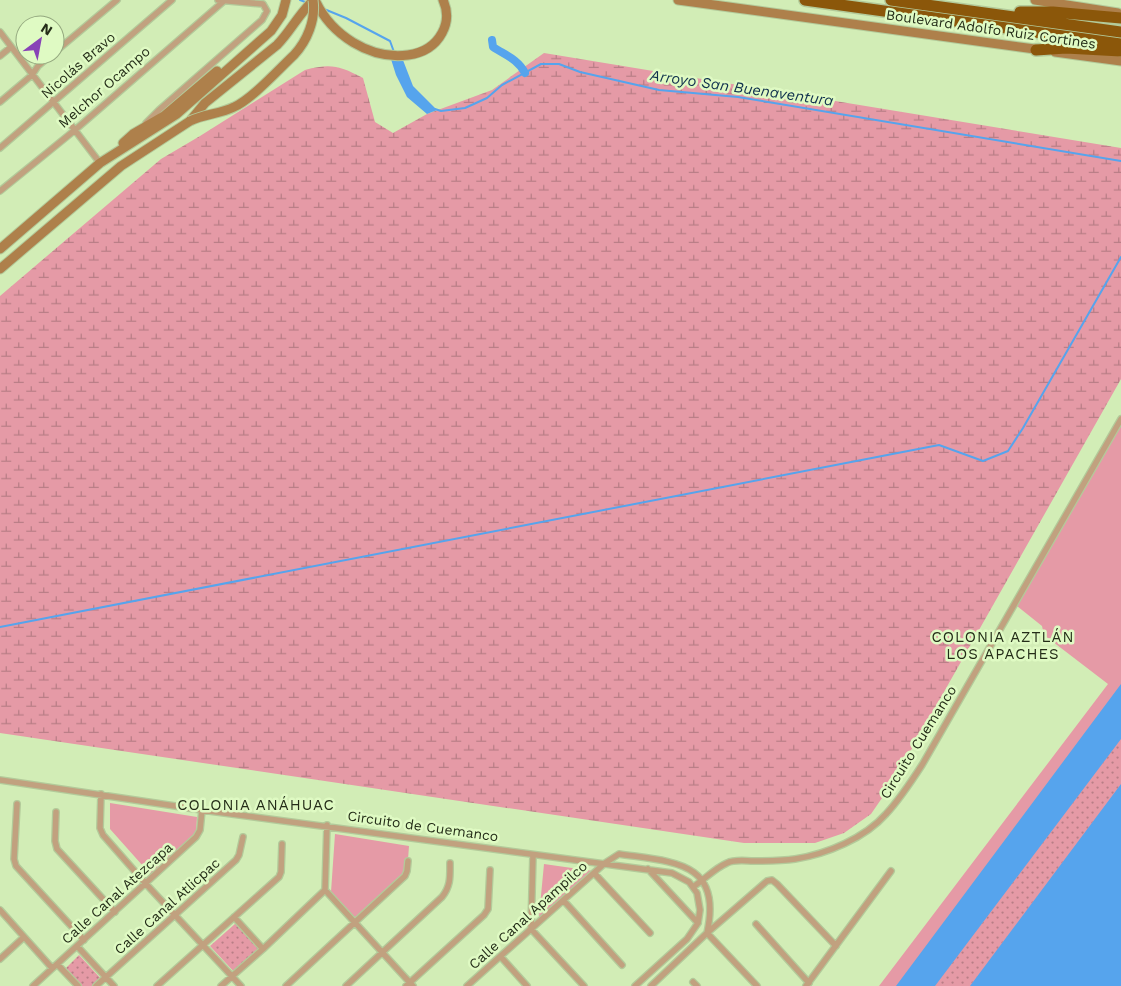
<svg xmlns="http://www.w3.org/2000/svg" width="1121" height="986" font-family="'Work Sans',sans-serif">
	<style>
		.green { fill: #e59aa6 }
		.wetland { fill: url(#wetland-marsh) }
		.garden { fill: url(#garden-dots) }
		.water { fill: #56a4ed }
		.lines { fill: none; stroke-linecap: round; stroke-linejoin: round }
		.stream { stroke: #56a4ed; stroke-width: 2 }
		.canal { stroke: #56a4ed; stroke-width: 8 }
		.street-casing { stroke: #b3ca9a; stroke-width: 8 }
		.secondary-casing { stroke: #b3ca9a; stroke-width: 11 }
		.highway-casing { stroke: #b3ca9a; stroke-width: 14 }
		.street { stroke: #c1a17f; stroke-width: 5.5 }
		.secondary { stroke: #ae804b; stroke-width: 9 }
		.highway { stroke: #8b570a; stroke-width: 11 }
		.secondary-bridge-casing { stroke: #b3ca9a; stroke-width: 11; stroke-linecap: butt }
		.secondary-bridge { stroke: #ae804b; stroke-width: 9 }
		.labels { text-anchor: middle; dominant-baseline: central; stroke-width: 5; stroke-linejoin: round; paint-order: stroke }
		.street-label { font-size: 14px; fill: #242d18; stroke: #dffac3 }
		.water-label { font-size: 15px; font-style: italic; fill: #0f304d; stroke: #dffac3 }
		.neighbourhood-label { font-size: 15px; letter-spacing: 1px; fill: #242d18; stroke: #dffac3 }
	</style>
	<defs>
		<pattern id="wetland-marsh" width="20" height="14" patternUnits="userSpaceOnUse" patternTransform="scale(1.25)"><rect width="20" height="14" fill="#e59aa6"/><path d="M1 5h8M5 5V1M11 12h8M15 12V8" fill="none" stroke="#b97e86"/></pattern>
		<pattern id="garden-dots" width="8" height="8" patternUnits="userSpaceOnUse" patternTransform="scale(1.25)"><rect width="8" height="8" fill="#e59aa6"/><path d="M2 2h.1M6 6h.1" fill="none" stroke="#b97e86" stroke-width="1.8" stroke-linecap="round"/></pattern>
	</defs>
	<rect width="100%" height="100%" fill="#d2edb6"/>
	<path class="green" d="M1121,420V986H879L1108,684L1044,635L1042,626L1017,606Z
		M110,803L197,817L196,833L151,875L110,829Z
		M335,834L409,846L407,873L355,919L331,892Z
		M544,864L600,872L538,927Z"/>
	<path class="wetland" d="M544,53L1121,148V379L893,782L871,814L844,833L815,843H744L0,733V296L161,159L200,136L305,70C331,63 340,66 363,78L375,122L393,133L427,114L492,90Z"/>
	<path class="garden" d="M1121,739V784L970,986H935Z
		M236,923L262,952L237,975L210,946Z
		M79,955L103,981L98,986H82L66,968Z"/>
	<path class="water" d="M401,55L413,86L437,110L427,114L407,97L396,75L390,56Z
		M1121,684V739L935,986H896Z
		M1121,784V986H970Z"/>
	<g class="lines">
		<path class="stream" d="M300,0L308,3
			M324,9L346,18L390,41L394,52
			M435,109L441,111L465,108L487,98L502,85L541,64H559L580,72L659,90L738,97L1121,161
			M0,627L939,445L983,461L1008,451L1023,428L1121,257"/>
		<path class="canal" d="M492,40L493,47C505,55 518,59 525,73"/>
		<g class="street-casing">
			<path id="street" d="M0,32L100,163
				M55,52L117,0
				M0,56L11,47
				M0,102L32,75L38,66L51,55
				M146,123L159,110L262,20L267,11L263,4L218,0
				M0,148L172,0
				M0,191L75,130L224,1
				M0,780L202,810L672,873L689,882L697,893L700,910L698,923L687,939L635,986
				M101,794L100,828L103,835L146,884L241,986
				M17,804L14,859L16,866L84,940
				M56,812L55,841L57,849L115,912
				M533,855L531,929L584,986
				M648,869L698,923
				M594,873L650,933
				M693,887C704,880 715,868 727,863C735,859 745,861 754,861C768,861 782,861 795,859C827,854 865,838 886,814C900,799 911,782 922,765L1121,419
				M325,890L413,986
				M564,901L622,965
				M0,910L52,968
				M234,917L263,949
				M756,924L809,983
				M77,946L114,986
				M501,957L527,986
				M0,959L24,937
				M57,964L78,986
				M693,982L697,986
				M33,986L196,837L200,830L202,810
				M96,986L236,860L239,855L243,837
				M157,986L279,877L281,872L282,844
				M221,986L263,949L325,890L327,825
				M286,986L405,876L407,871L408,861
				M346,986L442,897C451,886 450,876 450,863
				M406,986L484,915L488,909L490,870
				M467,986L605,863L619,854C673,862 723,861 707,933L651,986
				M757,986L707,933L767,881L772,880L777,884L836,946
				M806,986L891,871"/>
		</g>
		<g class="secondary-casing">
			<path id="secondary" d="M315,0C331,35 370,60 408,55C423,53 435,46 442,33C448,22 448,11 443,0
				M678,0L1042,50
				M1035,0L1118,13
				M1055,52L1121,61
				M123,143L133,134L164,116L217,71
				M0,249L100,163L177,114L271,31L282,15L286,0
				M0,269L121,166L190,121L205,103L277,45C291,31 299,13 314,0"/>
		</g>
		<g class="highway-casing">
			<path id="highway" d="M805,0L1121,44
				M891,0L1121,32
				M1020,12H1053L1121,18
				M1036,50L1066,48L1121,51"/>
		</g>
		<use href="#street" class="street"/>
		<use href="#secondary" class="secondary"/>
		<use href="#highway" class="highway"/>
		<g class="secondary-bridge-casing">
			<path id="secondary-bridge" d="M190,121C204,114 220,114 234,107C252,99 279,69 294,55C307,41 316,20 313,0"/>
		</g>
		<use href="#secondary-bridge" class="secondary-bridge"/>
	</g>
	<g class="labels">
		<g class="street-label">
			<text transform="translate(991 29) rotate(8)">Boulevard Adolfo Ruiz Cortines</text>
			<text transform="translate(78 65) rotate(-41)">Nicolás Bravo</text>
			<text transform="translate(104 87) rotate(-41)">Melchor Ocampo</text>
			<text transform="translate(918 742) rotate(-58)">Circuito Cuemanco</text>
			<text transform="translate(423 826) rotate(8)">Circuito de Cuemanco</text>
			<text transform="translate(117 893) rotate(-42)">Calle Canal Atezcapa</text>
			<text transform="translate(167 906) rotate(-42)">Calle Canal Atlicpac</text>
			<text transform="translate(528 915) rotate(-42)">Calle Canal Apampilco</text>
		</g>
		<g class="water-label">
			<text transform="translate(742 88) rotate(8)">Arroyo San Buenaventura</text>
		</g>
		<g class="neighbourhood-label">
			<text x="1003" y="637">COLONIA AZTLÁN<tspan x="1003" dy="17">LOS APACHES</tspan></text>
			<text x="256" y="805">COLONIA ANÁHUAC</text>
		</g>
	</g>
	<g transform="translate(40 40) rotate(32)"><circle r="24" fill="#dffac3" stroke="#94a87f"/>
	<path d="M0-4L9 19L0 12L-9 19Z" fill="#8843b7"/>
	<text y="-8" font-size="14" font-weight="bold" text-anchor="middle" fill="#242d18">N</text>
	</g>
</svg>
